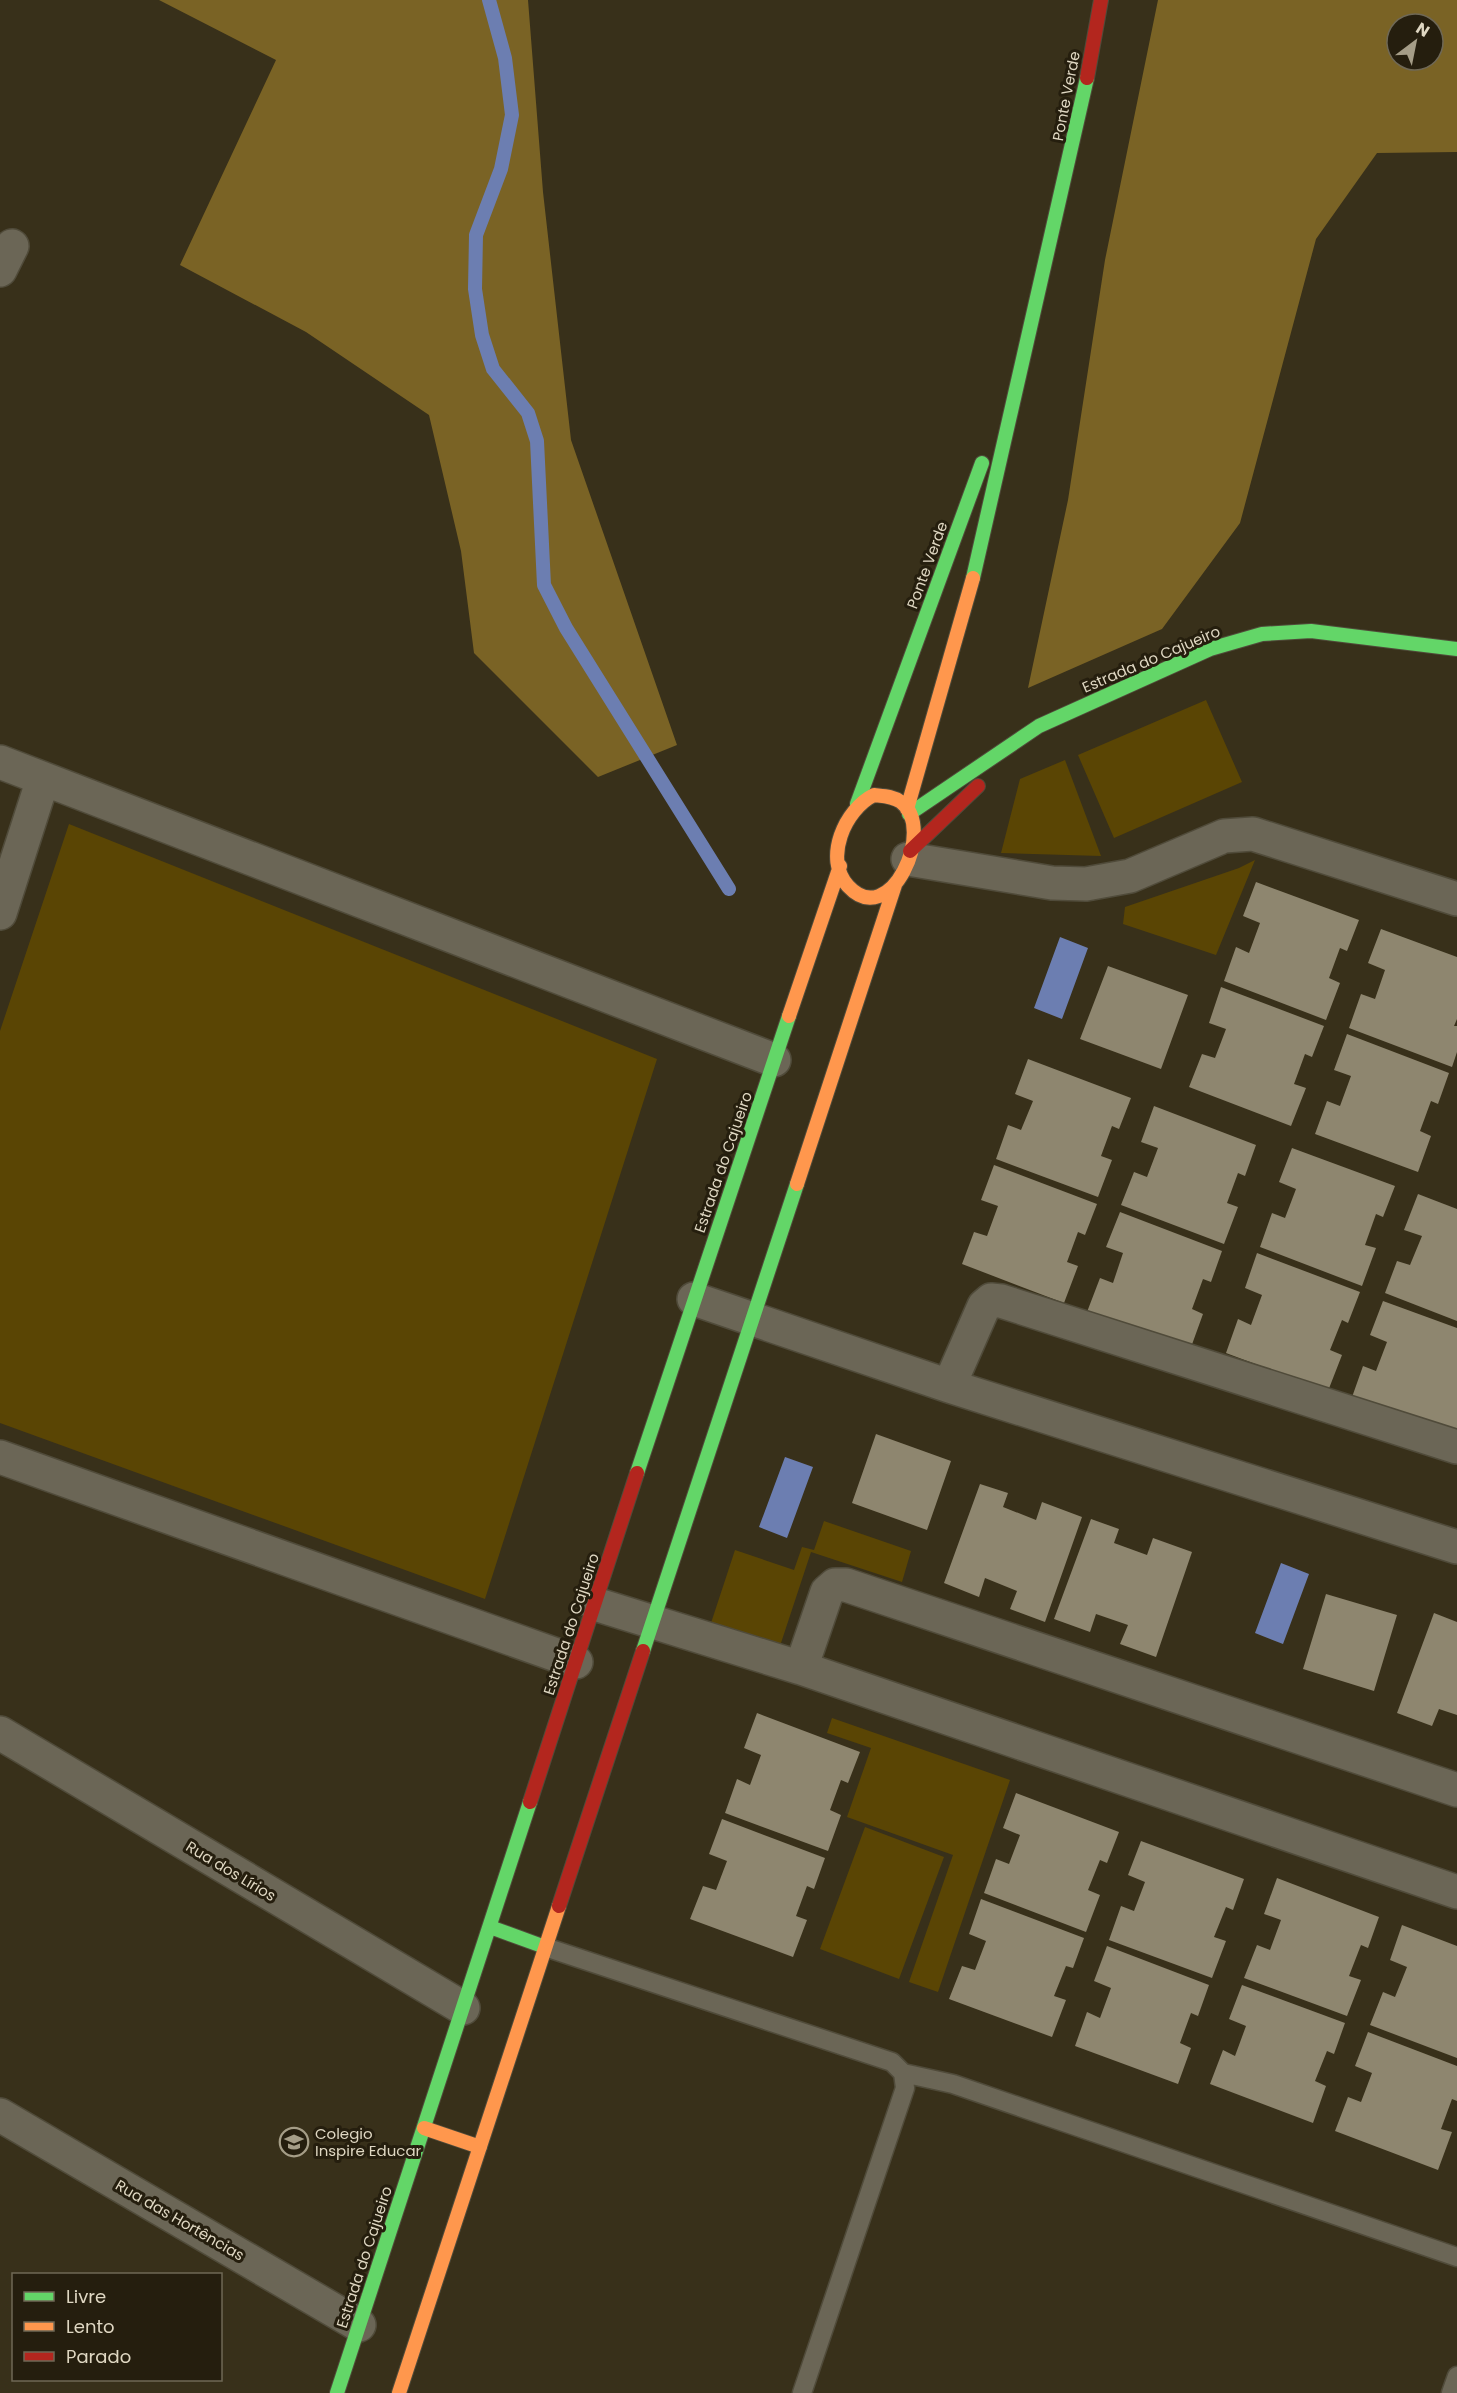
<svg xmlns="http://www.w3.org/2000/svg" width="1457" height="2393" font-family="Poppins,sans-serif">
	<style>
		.green { fill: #5a4504 }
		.forest { fill: #7a6325; fill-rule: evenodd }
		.water { fill: #6c7eb1 }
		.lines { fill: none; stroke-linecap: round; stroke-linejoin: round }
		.stream { stroke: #6c7eb1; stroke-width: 14 }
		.building { fill: #8e866f }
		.lane-casing { stroke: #504b3a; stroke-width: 21 }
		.street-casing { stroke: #504b3a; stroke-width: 36 }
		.fast-casing { stroke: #504b3a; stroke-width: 16 }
		.slow-casing { stroke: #504b3a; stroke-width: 16 }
		.jam-casing { stroke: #504b3a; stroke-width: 16 }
		.lane { stroke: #6b6656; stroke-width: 18 }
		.street { stroke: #6b6656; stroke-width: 33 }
		.fast { stroke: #63d668; stroke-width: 14 }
		.slow { stroke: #ff974d; stroke-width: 14 }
		.jam { stroke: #b3261e; stroke-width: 14 }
		.labels { text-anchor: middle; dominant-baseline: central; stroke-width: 6; stroke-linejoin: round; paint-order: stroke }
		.street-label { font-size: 15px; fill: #dfd7c2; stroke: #251e0e }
		.poi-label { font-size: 15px; fill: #dfd7c2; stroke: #251e0e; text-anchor: start }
	</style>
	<rect width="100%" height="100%" fill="#38301a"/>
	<path class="green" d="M1206,700L1242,782L1114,838L1078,755Z
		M1065,760L1101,856L1001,853L1020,779Z
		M69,824L657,1059L485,1599L0,1423V1031Z
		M1255,860L1216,955L1123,924L1125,907L1239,868Z
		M824,1521L911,1551L902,1582L811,1552L780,1646L711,1623L735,1550L794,1570L802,1547L814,1550Z
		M832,1718L1010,1780L938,1992L909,1982L953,1855L847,1817L871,1748L827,1733Z
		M865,1827L944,1857L899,1979L820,1949Z"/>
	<path class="forest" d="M159,0H528L543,192L571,440L677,745L598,777L474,653L461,551L429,415L306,332L180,265L276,60Z
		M1158,0H1457V152L1377,153L1316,239L1240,523L1162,629L1028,688L1068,500L1105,260ZM1397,24H1433V60H1397Z"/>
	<path class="water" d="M1060,937L1088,948L1062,1019L1034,1008Z
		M785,1457L813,1467L787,1538L759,1527Z
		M1281,1563L1309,1574L1283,1644L1255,1633Z"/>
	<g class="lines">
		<path class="stream" d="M489,0L505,58L512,115L501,169L476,235L475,289L482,335L493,369L528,413L537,441L544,585L566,628L729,889"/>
	</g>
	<path class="building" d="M1256,882L1359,920L1347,951L1340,948L1329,978L1340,983L1326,1020L1224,981L1236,947L1249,953L1260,923L1243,916Z
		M1381,929L1457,957V1019L1454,1026H1457V1052L1452,1067L1349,1028L1361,994L1375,999L1385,970L1368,963Z
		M1108,966L1188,995L1161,1069L1080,1039Z
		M1221,987L1324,1026L1312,1057L1305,1054L1294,1084L1306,1088L1291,1126L1189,1087L1202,1054L1215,1058L1226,1029L1209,1023Z
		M1347,1034L1449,1073L1438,1104L1431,1101L1420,1131L1431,1136L1418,1172L1315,1134L1327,1101L1340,1106L1351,1076L1334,1070Z
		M1028,1059L1131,1098L1119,1129L1112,1126L1101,1156L1112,1160L1098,1197L996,1159L1008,1125L1021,1130L1033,1101L1015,1094Z
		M1154,1106L1256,1145L1245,1176L1238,1173L1227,1203L1238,1207L1224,1244L1121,1205L1134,1172L1147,1177L1158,1148L1141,1142Z
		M1292,1148L1395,1186L1383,1217L1376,1214L1365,1245L1376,1248L1362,1286L1260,1247L1272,1213L1285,1218L1296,1189L1279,1182Z
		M994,1165L1097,1204L1085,1235L1078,1232L1067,1262L1078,1266L1064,1303L962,1264L974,1232L987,1236L998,1206L981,1200Z
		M1418,1194L1457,1209V1321L1385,1293L1397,1261L1410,1265L1422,1236L1404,1230Z
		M1120,1212L1222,1251L1211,1282L1203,1279L1192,1309L1203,1314L1190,1350L1087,1312L1100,1278L1113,1283L1123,1253L1106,1247Z
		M1257,1253L1360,1292L1348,1323L1342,1320L1330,1350L1342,1355L1328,1391L1226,1353L1238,1319L1251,1325L1262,1295L1245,1288Z
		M1383,1301L1457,1328V1429L1453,1439L1351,1400L1363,1366L1376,1371L1387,1342L1370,1335Z
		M876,1434L951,1461L927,1530L852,1503Z
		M980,1484L1008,1493L1003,1507L1036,1520L1042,1502L1082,1517L1045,1622L1010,1609L1017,1591L985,1578L979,1597L944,1583Z
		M1091,1519L1119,1529L1114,1543L1147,1555L1153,1538L1192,1552L1156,1657L1120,1644L1128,1625L1096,1614L1090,1632L1054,1619Z
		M1326,1594L1397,1615L1374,1691L1303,1669Z
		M1434,1613L1457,1622V1715L1439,1709L1432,1726L1397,1713Z
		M757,1713L860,1752L848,1783L841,1780L830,1810L841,1815L828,1851L725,1813L737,1779L750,1785L761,1755L744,1748Z
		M1016,1793L1119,1832L1107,1863L1100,1860L1088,1890L1100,1895L1086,1932L984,1893L996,1859L1009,1864L1020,1835L1003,1828Z
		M722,1819L825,1858L814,1889L807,1886L796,1916L807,1920L793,1957L690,1919L703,1886L716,1890L727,1861L709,1854Z
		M1141,1841L1244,1879L1233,1910L1226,1907L1214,1937L1226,1941L1212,1978L1109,1940L1121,1906L1134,1911L1145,1882L1128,1875Z
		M1277,1878L1379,1917L1368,1948L1361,1945L1349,1976L1361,1980L1347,2016L1244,1978L1257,1945L1270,1950L1281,1920L1264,1914Z
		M981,1899L1084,1938L1073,1968L1066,1966L1054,1996L1066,2000L1052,2037L949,1999L962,1966L975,1970L986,1941L969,1934Z
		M1402,1925L1457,1946V2058L1370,2025L1383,1992L1395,1997L1407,1967L1390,1960Z
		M1107,1946L1209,1985L1198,2016L1191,2013L1180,2043L1191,2048L1178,2084L1075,2046L1087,2012L1100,2018L1111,1988L1094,1981Z
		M1242,1985L1345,2023L1334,2054L1327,2051L1315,2081L1326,2086L1313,2123L1210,2084L1223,2050L1235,2056L1246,2026L1229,2019Z
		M1368,2032L1457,2066V2101L1452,2099L1441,2129L1452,2132L1438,2170L1335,2131L1348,2097L1361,2102L1372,2073L1355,2066Z"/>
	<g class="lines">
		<g class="lane-casing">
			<path id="lane" d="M545,1947L892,2062L903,2073L953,2084L1457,2257
				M802,2393L905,2088L903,2073
				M1451,2393L1457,2376"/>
		</g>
		<g class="street-casing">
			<path id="street" d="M0,270L12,246
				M0,762L774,1060
				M908,859L1052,883L1086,884L1130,876L1224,836L1253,834L1457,899
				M0,913L43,779
				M694,1299L949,1386L1457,1547
				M949,1386L984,1306L991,1300L1001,1301L1457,1447
				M0,1457L576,1662
				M595,1604L801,1668L1457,1892
				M801,1668L827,1592L835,1585H846L1457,1790
				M0,1733L463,2008
				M0,2115L359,2325"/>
		</g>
		<g class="fast-casing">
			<path id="fast" d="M973,578L1087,78
				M857,804L982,463
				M909,814L1039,726L1210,649L1262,634L1311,631L1457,649
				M637,1473L789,1016
				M643,1651L797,1184
				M490,1927L545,1947
				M337,2393L530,1802"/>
		</g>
		<g class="slow-casing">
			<path id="slow" d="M874,795C883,796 893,796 901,802C937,828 890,932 848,886C823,859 845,809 874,795Z
				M907,809L973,578
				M789,1016L840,866
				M797,1184L895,885
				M424,2128L480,2147
				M399,2393L559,1906"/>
		</g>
		<g class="jam-casing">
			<path id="jam" d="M1087,78L1101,0
				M910,851L978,786
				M530,1802L637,1473
				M559,1906L643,1651"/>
		</g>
		<use href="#lane" class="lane"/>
		<use href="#street" class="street"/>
		<use href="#fast" class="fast"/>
		<use href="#slow" class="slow"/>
		<use href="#jam" class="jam"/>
	</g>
	<defs>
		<g id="school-ring" transform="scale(1.5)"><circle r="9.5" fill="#251e0e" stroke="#a59d87" stroke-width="1.5"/><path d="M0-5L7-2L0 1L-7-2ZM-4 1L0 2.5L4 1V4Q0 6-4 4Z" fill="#a59d87"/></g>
	</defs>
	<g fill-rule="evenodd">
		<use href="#school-ring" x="294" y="2142"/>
	</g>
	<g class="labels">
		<g class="street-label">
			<text transform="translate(1066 96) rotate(-79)">Ponte Verde</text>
			<text transform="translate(927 565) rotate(-70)">Ponte Verde</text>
			<text transform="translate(1151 659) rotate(-23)">Estrada do Cajueiro</text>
			<text transform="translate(723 1162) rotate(-71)">Estrada do Cajueiro</text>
			<text transform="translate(571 1624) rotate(-72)">Estrada do Cajueiro</text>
			<text transform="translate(231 1871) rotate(31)">Rua dos Lírios</text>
			<text transform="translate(180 2220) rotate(30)">Rua das Hortências</text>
			<text transform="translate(364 2257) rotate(-72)">Estrada do Cajueiro</text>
		</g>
		<g class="poi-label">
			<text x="315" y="2133">Colegio<tspan x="315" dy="17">Inspire Educar</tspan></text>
		</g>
	</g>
	<rect x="12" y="2273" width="210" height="108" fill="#251e0e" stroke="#6f6856" stroke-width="1.5"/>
	<rect x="24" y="2292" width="30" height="9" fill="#63d668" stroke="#6f6856" stroke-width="1.5"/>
	<text x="66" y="2303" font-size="18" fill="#dfd7c2">Livre</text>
	<rect x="24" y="2322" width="30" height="9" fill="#ff974d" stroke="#6f6856" stroke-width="1.5"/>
	<text x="66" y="2333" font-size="18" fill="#dfd7c2">Lento</text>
	<rect x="24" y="2352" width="30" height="9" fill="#b3261e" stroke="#6f6856" stroke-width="1.5"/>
	<text x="66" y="2363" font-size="18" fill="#dfd7c2">Parado</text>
	<g transform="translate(1415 42) rotate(32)"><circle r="28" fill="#251e0e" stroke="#6f6856" stroke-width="1.5"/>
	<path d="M0-4.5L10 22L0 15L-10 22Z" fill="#a59d87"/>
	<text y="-9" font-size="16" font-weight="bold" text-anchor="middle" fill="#dfd7c2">N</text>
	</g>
</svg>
